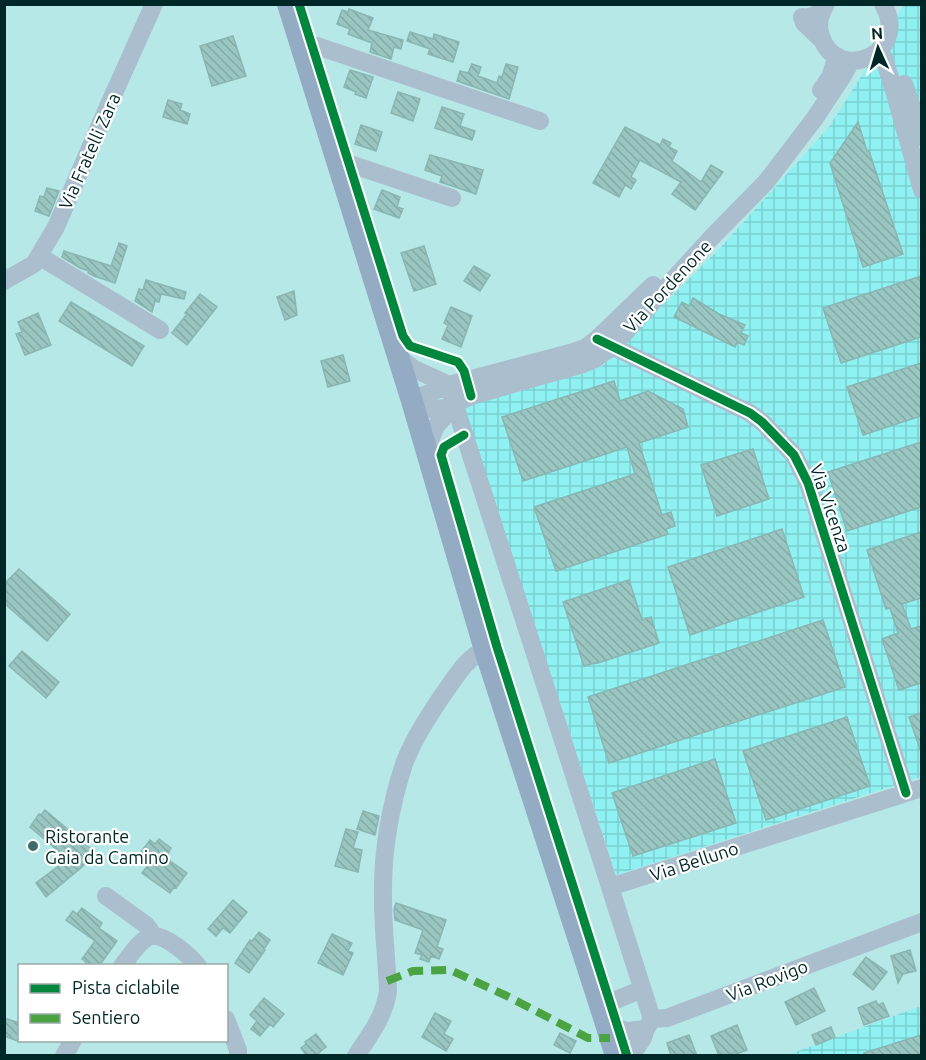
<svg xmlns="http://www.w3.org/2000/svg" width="926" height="1060" font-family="Ubuntu,sans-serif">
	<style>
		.industrial { fill: url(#industrial-grid) }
		.building { fill: url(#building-back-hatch); stroke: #89b6b2; stroke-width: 1.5 }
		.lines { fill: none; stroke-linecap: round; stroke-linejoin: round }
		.minor { stroke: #abbece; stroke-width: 18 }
		.major { stroke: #94acc3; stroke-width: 22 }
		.quiet { stroke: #4ba342; stroke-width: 8; stroke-dasharray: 15 8; stroke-linecap: butt }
		.cycleway-casing { stroke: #fff; stroke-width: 13 }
		.cycleway { stroke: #00873e; stroke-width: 9 }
		.poi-dot { fill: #406b6b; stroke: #fff; stroke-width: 2 }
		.labels { text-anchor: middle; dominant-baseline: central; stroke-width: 4.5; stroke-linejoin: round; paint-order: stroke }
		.street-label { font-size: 18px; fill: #002728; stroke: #fff }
		.poi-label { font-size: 18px; fill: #002728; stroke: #fff; text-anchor: start }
	</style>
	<defs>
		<pattern id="industrial-grid" width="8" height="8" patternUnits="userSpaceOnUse" patternTransform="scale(1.5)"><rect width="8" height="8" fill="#90f1f2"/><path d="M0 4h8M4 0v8" fill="none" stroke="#7acfd0"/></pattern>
		<pattern id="building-back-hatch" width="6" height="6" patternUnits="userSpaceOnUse" patternTransform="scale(1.5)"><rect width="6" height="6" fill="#9ac6c2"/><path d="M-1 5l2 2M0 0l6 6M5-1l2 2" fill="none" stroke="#83aaa7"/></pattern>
	</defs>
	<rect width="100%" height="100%" fill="#b6e8e8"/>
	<path class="industrial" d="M904,5H921V777L616,875L463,405L602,366L722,246L829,127L876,53Z
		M921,1006V1055H787Z"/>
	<path class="building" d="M349,9L373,18L368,30L403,40L401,49L394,47L391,59L370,52L372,43L348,34L350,29L337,24L342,10L348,12Z
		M410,32L433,39L434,34L459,42L453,62L428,54L430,49L407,41Z
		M233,36L246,76L212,86L200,46Z
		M472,64L481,67L478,76L497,83L499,76L502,77L506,64L518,67L509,99L457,81L460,71L468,73Z
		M350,70L373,77L366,98L355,94L356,92L344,87Z
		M398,92L420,99L413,121L391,113Z
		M168,100L182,104L180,110L190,114L187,124L163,117Z
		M442,107L464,114L460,126L475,131L472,140L435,128Z
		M858,122L867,151H869L903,254L863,267L830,163Z
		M361,125L382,132L376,151L355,144Z
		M625,127L660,145L663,139L671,143L669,147L677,151L672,161L701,182L711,165L723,172L695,210L672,194L681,182L640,160L631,177L636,180L631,189L625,185L619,197L593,183Z
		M430,155L483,170L476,194L440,182L442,176L425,170Z
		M47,188L59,191L49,216L35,211L40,196L44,197Z
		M382,190L400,197L397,207L403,209L399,218L374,209Z
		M119,243L127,246L115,283L94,276L88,273L89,271L80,268L62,257L64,251L111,266Z
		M424,246L436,284L414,291L401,253Z
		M474,266L490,275L480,291L464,281Z
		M921,276V337L841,363L823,308Z
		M146,280L186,292L184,299L161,294L159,302L155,301L152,312L135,301L139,289L143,290Z
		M294,291L297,315L285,320L277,297Z
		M200,294L217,307L187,345L172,333L187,314L185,313Z
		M693,298L719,314L745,325L741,333L748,336L744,345L737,342L735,347L674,317L682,302L689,306Z
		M71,302L144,346L132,366L59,321Z
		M451,307L472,316L461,347L442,339L448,325L444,323Z
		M38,313L51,345L25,355L16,334L22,332L18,322Z
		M343,355L350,381L328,387L321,361Z
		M921,363V416L863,435L847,387Z
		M614,381L620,401L648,391L683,409L688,427L639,443L662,515L671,512L675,526L666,529L668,534L556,571L534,507L635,474L627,447L523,481L502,417Z
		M921,442V507L847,531L828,472Z
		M753,449L769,499L717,516L701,465Z
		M782,529L804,597L690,635L668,567Z
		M921,532V598L902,604L911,629L921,626V683L899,690L882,639L898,633L890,608L886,609L867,550Z
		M19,569L70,614L47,641L4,603V584Z
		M629,580L642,620L651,617L659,643L598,663V662L584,666L563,602Z
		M823,620L845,687L609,763L588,697Z
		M22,651L59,682L46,698L9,666Z
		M921,713V748L920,749L909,717Z
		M847,717L870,786L766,820L743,751Z
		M715,759L736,823L633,856L612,793Z
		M45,810L95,852L82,867L46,897L36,883L68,859L30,827L39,814L41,815Z
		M363,811L379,816L375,835L357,829Z
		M346,829L358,832L353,848L362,850L358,872L335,866Z
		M159,839L171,848L166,858L187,873L176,888L174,887L170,893L142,873L148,865L137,857L150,840L155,844Z
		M233,900L247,912L230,933L223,928L216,936L208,929Z
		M396,903L446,920L437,947L443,949L439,959L431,956L429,962L420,959L422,955L415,953L423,930L395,920L394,909Z
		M82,908L102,923L99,928L117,941L99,966H90L82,959L95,941L66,920L73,911L77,914Z
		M259,932L270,940L264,949L265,950L249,973L235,963L250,940L252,941Z
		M332,934L352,943L348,951L353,953L343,975L318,963Z
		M910,950L916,971L903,974L898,983L891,956Z
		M866,957L887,972L873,990L853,974Z
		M814,988L825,1011L796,1025L785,1002Z
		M264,998L284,1014L273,1027L270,1024L260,1036L251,1029L257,1021L250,1015Z
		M876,1001L878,1005L883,1003L889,1016L864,1025L858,1008Z
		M435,1013L451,1021L444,1034L453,1039L446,1051L422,1037Z
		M4,1018L20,1023V1042L4,1036Z
		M737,1025L747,1050L736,1054L735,1052L726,1056H719L711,1036Z
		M831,1027L835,1037L816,1045L812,1035Z
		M560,1033L576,1041L570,1053L554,1045Z
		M316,1034L326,1047L315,1056H307L301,1048L306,1044L305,1042Z
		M689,1035L697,1056H671L667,1043Z
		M921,1035V1056H865L864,1053Z"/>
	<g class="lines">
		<path class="minor" d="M826,4C820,14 817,25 821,36C836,85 912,54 883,4
			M822,11L813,16L804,18L802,17L804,23L822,40
			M302,50L317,46L540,121
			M878,51L884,58L895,94L922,190
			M904,84L922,137
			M821,90L830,77L837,56
			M339,169L353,165L452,198
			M39,256L160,330
			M4,281L34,264L56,227L106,111L154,4
			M597,339L750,413L762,422L794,455L808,483L906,793
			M398,357L414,369L449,385
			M451,393L610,887
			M412,401L424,395L449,385L570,353L585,348L597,339L653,285
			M414,410L447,408L471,396L583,364L595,359L612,347L711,238L766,182L815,118L844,74L851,61
			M426,450L436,426L455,405
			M106,896L146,925L150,930L152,936
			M122,966C129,957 141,938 152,936C165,934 190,956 198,966
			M600,1005L616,1000L642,989
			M226,1019L238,1050V1056
			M652,1019L610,887L922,788
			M652,1019L667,1018L922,922
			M607,1026L628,1031L646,1029
			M64,1056L73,1040
			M356,1056C371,1033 383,1019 388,992C387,961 383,931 383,900C382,855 390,807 404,764C413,740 428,717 442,696C454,680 466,657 485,650
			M631,1056L643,1038L646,1029L652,1019"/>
		<path class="major" d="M288,4L412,401L485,650L600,1005L616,1056"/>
		<path class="quiet" d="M387,981L413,971L450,970L507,996L588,1038H610"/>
		<g class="cycleway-casing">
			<path id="cycleway" d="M299,4L403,336L410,346L458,362L464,371L471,396
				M597,339L750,413L762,422L794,455L808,483L906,793
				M464,435L444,447L441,455L497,647L627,1056"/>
		</g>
		<use href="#cycleway" class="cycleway"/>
	</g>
	<circle class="poi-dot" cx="33" cy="846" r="6"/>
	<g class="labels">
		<g class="street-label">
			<text transform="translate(89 151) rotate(-66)">Via Fratelli Zara</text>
			<text transform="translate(667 286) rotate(-47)">Via Pordenone</text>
			<text transform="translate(831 508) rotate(71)">Via Vicenza</text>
			<text transform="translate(694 861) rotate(-18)">Via Belluno</text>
			<text transform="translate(767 980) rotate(-21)">Via Rovigo</text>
		</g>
		<g class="poi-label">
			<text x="45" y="836">Ristorante<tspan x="45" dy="21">Gaia da Camino</tspan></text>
		</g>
	</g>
	<rect width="926" height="1060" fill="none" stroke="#002728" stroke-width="12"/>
	<rect x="18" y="964" width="210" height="78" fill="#ffffff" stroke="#99a9a9" stroke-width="1.5"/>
	<rect x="30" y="984" width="30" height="9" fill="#00873e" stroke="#99a9a9" stroke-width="1.5"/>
	<text x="72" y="994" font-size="18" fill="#002728">Pista ciclabile</text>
	<rect x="30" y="1014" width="30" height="9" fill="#4ba342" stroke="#99a9a9" stroke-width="1.5"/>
	<text x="72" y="1024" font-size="18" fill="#002728">Sentiero</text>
	<g transform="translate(878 48) rotate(356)" stroke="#ffffff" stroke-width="4.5" paint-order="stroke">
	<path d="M0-4.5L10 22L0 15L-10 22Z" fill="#002728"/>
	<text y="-9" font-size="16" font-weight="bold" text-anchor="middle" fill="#002728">N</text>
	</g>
</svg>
